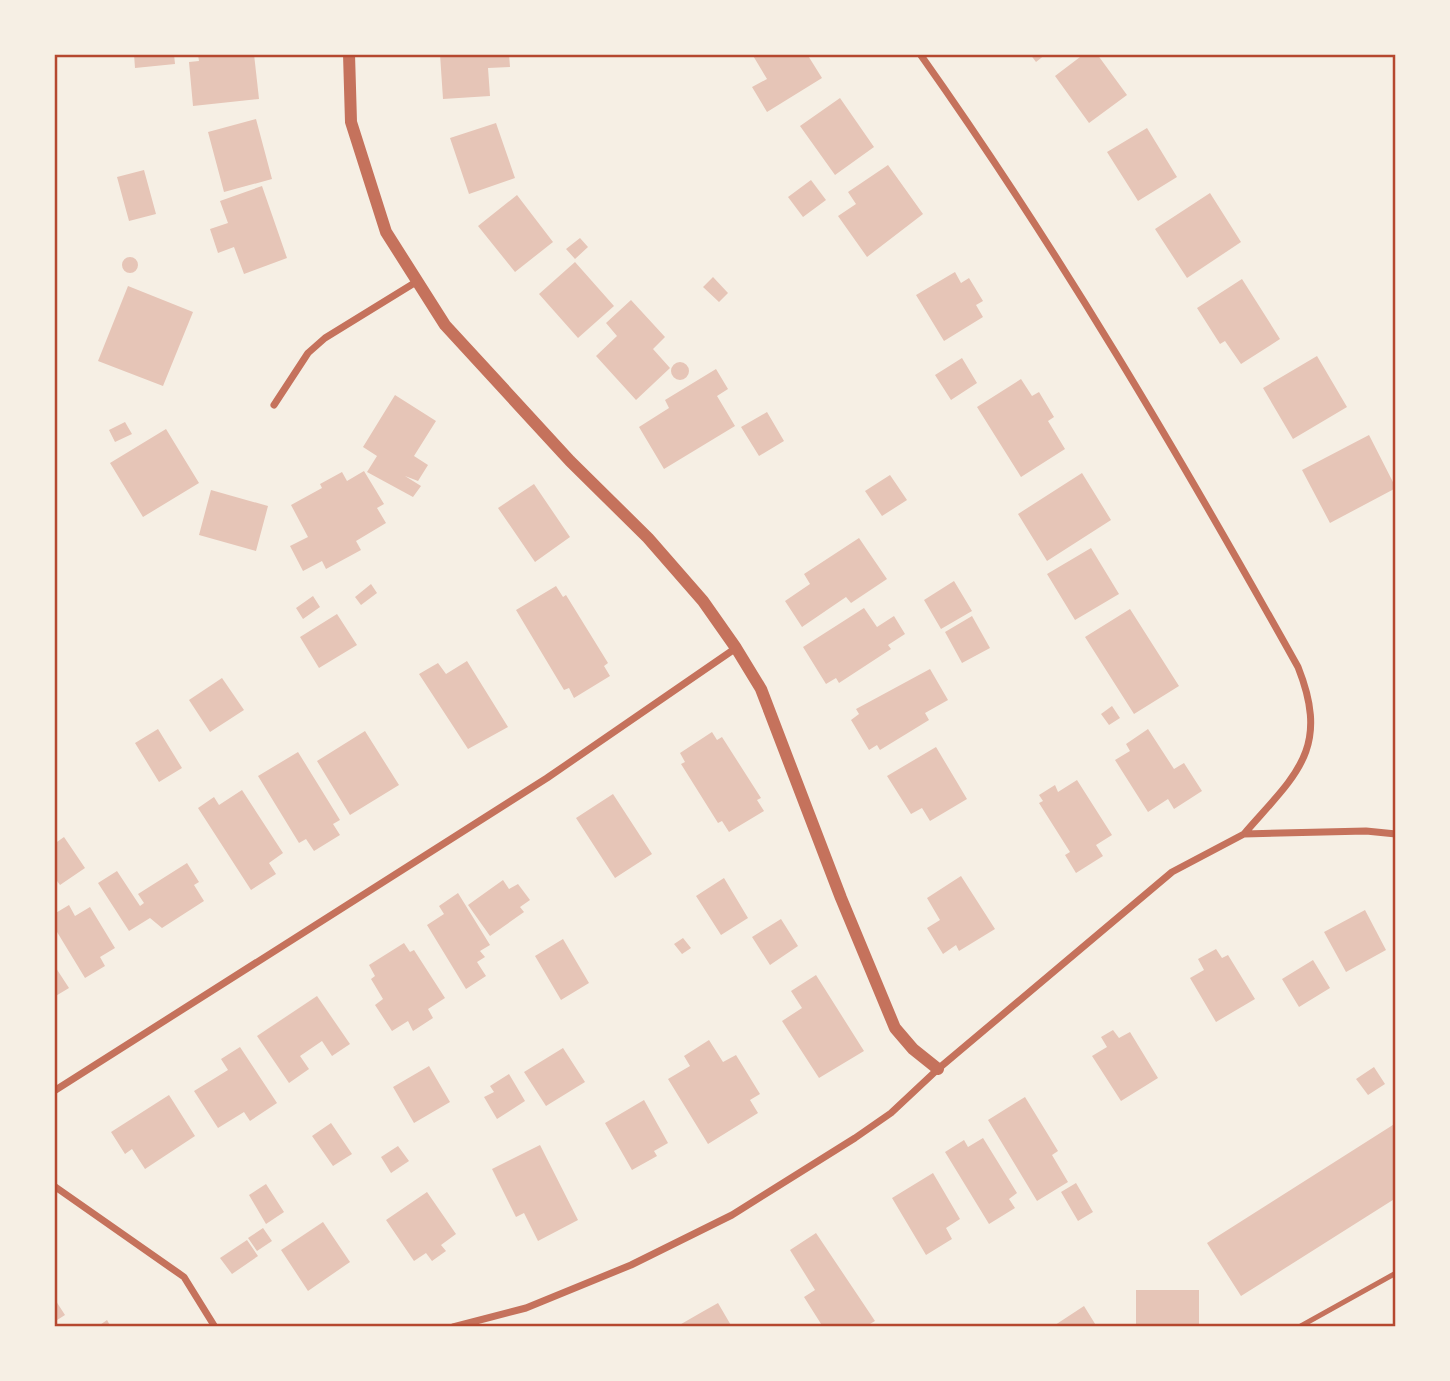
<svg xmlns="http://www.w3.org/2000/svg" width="1450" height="1381" font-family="Inter,sans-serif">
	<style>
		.building { fill: #e6c5b7 }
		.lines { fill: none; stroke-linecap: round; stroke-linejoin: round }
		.service { stroke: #c5725c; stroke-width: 5 }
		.minor { stroke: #c5725c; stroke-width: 7 }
		.tertiary { stroke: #c5725c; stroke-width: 12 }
		.neatline { fill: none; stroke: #b5482f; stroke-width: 2.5 }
	</style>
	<rect width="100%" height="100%" fill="#f6efe4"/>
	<path class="building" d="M134,54H174L175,64L135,68Z
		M206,54H254L259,99L193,106L189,62L199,61L198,55Z
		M440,54H509L510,67L488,68L490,96L443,99Z
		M752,54H807L822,78L767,112L752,87L767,79Z
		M1030,54H1046L1036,62Z
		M1084,54H1097L1127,95L1089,123L1055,76Z
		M840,98L874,147L835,175L800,126Z
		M256,119L272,179L224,192L208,132Z
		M496,123L515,178L469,194L450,138Z
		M1147,128L1177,177L1138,201L1107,152Z
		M888,165L923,214L867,257L838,216L856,204L848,192Z
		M144,170L156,214L129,221L117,177Z
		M811,180L826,200L803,217L788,197Z
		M262,186L287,258L244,274L234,247L218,253L210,229L228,223L220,201Z
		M1210,193L1241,242L1187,278L1155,229Z
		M517,195L553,242L515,272L478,226Z
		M580,238L588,247L575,259L566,249Z
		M122 265a8 8 0 1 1 16 0a8 8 0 1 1-16 0Z
		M575,262L614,306L578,338L539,294Z
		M955,272L961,283L969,278L983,301L976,305L983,317L944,341L916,295Z
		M713,277L728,293L719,302L703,287Z
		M1242,279L1280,339L1241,364L1225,341L1220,344L1197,308Z
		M128,286L193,312L163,386L98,361Z
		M631,300L665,337L653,349L670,368L636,400L596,356L617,336L606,323Z
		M1317,356L1347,407L1293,439L1263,388Z
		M962,358L977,383L951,400L935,375Z
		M671 371a9 9 0 1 1 18 0a9 9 0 1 1-18 0Z
		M716,369L728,389L717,396L735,426L664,469L639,427L669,408L665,400Z
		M1021,379L1032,396L1039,392L1054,417L1048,421L1065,449L1021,477L977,407Z
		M395,395L436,421L414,456L428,465L418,481L405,476L421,486L413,497L367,472L377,456L363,447Z
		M767,412L784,441L759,456L741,427Z
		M125,422L132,434L115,442L109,430Z
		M166,429L199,483L143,517L110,463Z
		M1369,435L1396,488L1330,523L1302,470Z
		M364,471L384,504L377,508L386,523L356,541L361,550L326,569L322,561L303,571L290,546L308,537L291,505L322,488L320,484L342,472L347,481Z
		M1082,473L1111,520L1047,561L1018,514Z
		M890,475L907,500L882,516L865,491Z
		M534,484L570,537L535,562L498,508Z
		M211,490L268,506L256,551L199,535Z
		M859,538L887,579L851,603L846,597L802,627L785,601L810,584L804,574Z
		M1091,548L1119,594L1075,620L1047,574Z
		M954,581L972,611L941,629L924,600Z
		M371,584L377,593L361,605L355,597Z
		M556,586L563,597L566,595L608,663L604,666L610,676L574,698L569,688L564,690L516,610Z
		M313,596L320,607L303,619L296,608Z
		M864,608L877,627L894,616L905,634L888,645L891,649L839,683L836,678L826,684L803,647Z
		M1130,609L1179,686L1134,714L1085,637Z
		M337,614L357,645L319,668L300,637Z
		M972,616L990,648L962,663L945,632Z
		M467,661L508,727L468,749L419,674L438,663L446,674Z
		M930,669L948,700L925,713L929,720L880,750L877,745L869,750L851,720L859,714L856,709Z
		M222,678L244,710L210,732L189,700Z
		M1112,706L1120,718L1109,725L1101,714Z
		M158,729L182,768L159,782L135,743Z
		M1148,729L1174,769L1184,763L1202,791L1174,809L1168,799L1148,812L1115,760L1130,751L1126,744Z
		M365,731L399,785L350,815L317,761Z
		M712,732L717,740L722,737L761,798L757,800L764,811L729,832L722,821L718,823L681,764L685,762L680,753Z
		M936,747L967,799L930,821L922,808L911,814L887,776Z
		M298,752L340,820L333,824L340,835L314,851L306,839L299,843L258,776Z
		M1077,780L1112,835L1096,845L1103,856L1076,873L1065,855L1070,852L1039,803L1043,801L1039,795L1055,785L1058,792Z
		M242,790L283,853L269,863L276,874L251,890L198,808L214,797L219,805Z
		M613,794L652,854L615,878L576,818Z
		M64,837L85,868L60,885L54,877V844Z
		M187,863L199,882L194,885L204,901L162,928L150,918L129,931L98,883L117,871L140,906L144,903L138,894Z
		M961,876L995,929L959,951L956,945L943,954L927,928L940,920L927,898Z
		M724,878L748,918L721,935L696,896Z
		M503,880L509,889L518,884L530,900L520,907L524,912L490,936L468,905Z
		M458,893L490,945L480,951L485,957L477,962L486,976L466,989L427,925L444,914L439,906Z
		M69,905L75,916L90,907L115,948L100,957L105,966L85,978L54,927V914Z
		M1365,910L1386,950L1346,972L1324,932Z
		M781,919L798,946L770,965L752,937Z
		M683,938L691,948L682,954L674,944Z
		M563,939L589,983L561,1000L535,956Z
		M404,943L410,952L414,950L445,998L428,1009L433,1018L413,1031L408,1021L392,1031L375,1005L383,999L371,979L375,976L369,965Z
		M1216,949L1222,958L1228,955L1255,999L1216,1022L1190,978L1204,970L1198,959Z
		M1313,960L1330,988L1299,1007L1282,979Z
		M54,965L69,988L54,997Z
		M816,975L864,1051L819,1078L782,1021L802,1008L791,991Z
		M317,996L350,1044L332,1056L322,1041L300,1056L309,1069L289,1083L257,1036Z
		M1113,1030L1119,1038L1130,1032L1158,1078L1121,1101L1092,1056L1107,1047L1101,1037Z
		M709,1040L723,1062L736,1055L760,1094L750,1100L758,1113L708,1144L668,1079L690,1066L684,1056Z
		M240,1047L277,1103L250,1121L244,1112L218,1128L194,1091L228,1070L221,1059Z
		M563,1048L585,1082L546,1106L524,1072Z
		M429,1066L450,1102L414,1123L393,1087Z
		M1374,1067L1385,1084L1368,1095L1356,1079Z
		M509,1074L525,1101L497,1119L484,1097L494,1092L490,1086Z
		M169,1095L195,1136L145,1169L132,1149L125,1154L111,1132Z
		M1025,1097L1058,1151L1052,1155L1068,1182L1037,1201L988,1120Z
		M644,1100L668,1143L654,1151L657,1156L632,1170L605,1123Z
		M331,1123L352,1154L333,1166L312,1136Z
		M1396,1123V1198L1241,1296L1207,1243Z
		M983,1138L1017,1193L1009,1199L1015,1208L989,1224L945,1152L964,1140L968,1147Z
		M540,1145L578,1220L538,1241L524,1213L516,1217L492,1169Z
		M398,1146L409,1161L391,1173L381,1157Z
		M933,1173L960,1219L946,1228L952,1239L926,1255L892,1198Z
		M1076,1183L1093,1212L1078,1221L1061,1192Z
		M266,1184L284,1212L266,1224L249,1195Z
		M427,1192L456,1234L441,1245L446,1251L432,1261L426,1253L414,1261L386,1220Z
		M323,1222L350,1262L308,1291L281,1250Z
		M263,1228L272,1241L257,1251L248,1238Z
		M816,1233L875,1321L865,1327H823L804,1297L815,1290L790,1250Z
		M247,1240L258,1256L232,1274L220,1258Z
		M1136,1290H1199V1327H1136Z
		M54,1298L65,1315L54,1322Z
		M718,1303L732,1327H676L702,1312Z
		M1084,1306L1097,1327H1052Z
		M107,1320L111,1327H97Z"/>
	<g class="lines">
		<path class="service" d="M1299,1327L1396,1273"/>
		<path class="minor" d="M920,54C1059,250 1181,458 1298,667C1331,750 1295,775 1244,834
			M274,405L308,353L325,338L416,282
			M54,1091L547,778L736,648
			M54,1186L184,1277L215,1327
			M453,1327L526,1308L631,1265L732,1215L855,1138L891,1113L938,1069L1172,872L1244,834L1366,831L1396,834"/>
		<path class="tertiary" d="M349,54L351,122L386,232L445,325L570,461L648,538L703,601L736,648L761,689L841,898L895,1028L913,1049L938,1069"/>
	</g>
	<rect width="1450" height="1381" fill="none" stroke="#f6efe4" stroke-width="112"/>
	<rect x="56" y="56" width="1338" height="1269" class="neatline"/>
</svg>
